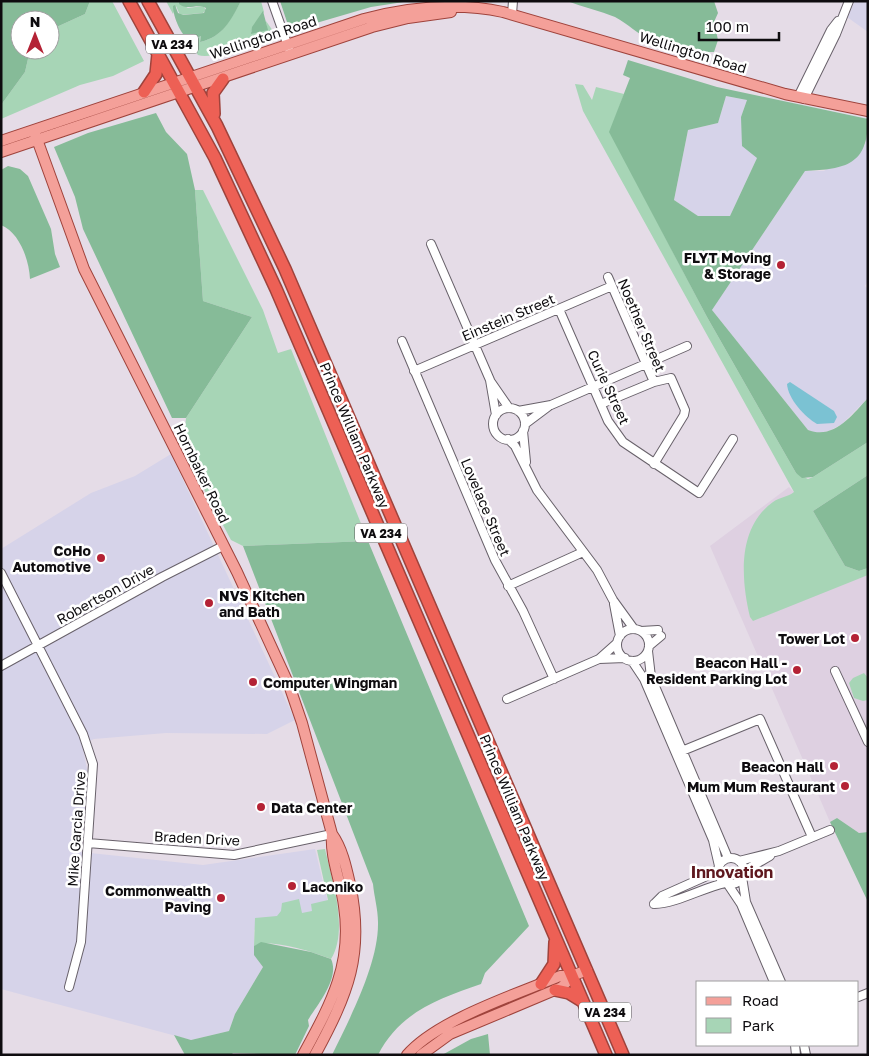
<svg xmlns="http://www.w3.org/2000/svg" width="869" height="1056" font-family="'Golos Text',sans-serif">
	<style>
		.built { fill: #ded0e1 }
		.industrial { fill: #d6d3e9 }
		.green { fill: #a7d5b6 }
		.forest { fill: #86bb98; fill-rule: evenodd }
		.water { fill: #7bc2d3 }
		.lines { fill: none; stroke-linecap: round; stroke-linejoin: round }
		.minor-casing { stroke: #68616a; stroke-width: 10 }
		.major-casing { stroke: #9f433c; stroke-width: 12 }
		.highway-casing { stroke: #9f433c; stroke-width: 14 }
		.minor { stroke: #fff; stroke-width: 8 }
		.major { stroke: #f4a099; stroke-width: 10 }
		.highway { stroke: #ed6055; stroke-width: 11 }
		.poi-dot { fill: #b42235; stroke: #fff; stroke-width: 2 }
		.labels { text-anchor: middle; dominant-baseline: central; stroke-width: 5; stroke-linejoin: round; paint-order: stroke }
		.shield { fill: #fff; stroke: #565557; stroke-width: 1 }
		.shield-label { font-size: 12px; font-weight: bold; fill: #0e0c0f }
		.street-label { font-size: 14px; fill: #0e0c0f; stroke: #fff }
		.poi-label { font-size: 14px; font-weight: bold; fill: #0e0c0f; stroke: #fff; text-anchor: end }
		.quarter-label { font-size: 16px; font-weight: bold; fill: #5e181e; stroke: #fff }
	</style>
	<rect width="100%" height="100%" fill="#e5dce7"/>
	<path class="built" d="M789,487L813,511L857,579L868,575V832L859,833L837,818L830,822L710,546Z"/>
	<path class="industrial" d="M855,1H868V32L847,17Z
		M726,96L747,100L741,117L757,158L730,216H698L674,200L688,130L718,123Z
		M868,130V281L865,286L868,289V398L842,424L829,431L816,433L808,430L712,310L805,171H824L865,145Z
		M171,454L295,720L267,734L166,733L94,739L82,744L88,774L81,852L203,865L315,849L331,915L254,930V954L263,967L235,1014L229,1031L191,1040L1,989V549L91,493L135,476Z"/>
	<path class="green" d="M90,1H112L144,61L113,76L80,85L1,119V105L25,72L30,50H50V30L85,14Z
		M166,1H179V3L188,8L203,6L206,10L203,13L180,15L176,6L173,14Z
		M241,1H261L264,12L256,22L251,32L267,30L266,21L273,31L272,40L265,44L263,40C248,44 212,60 198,55L186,38L191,41L201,36L200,42C223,37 230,20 241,1Z
		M575,84L583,85L592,100L596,87L624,94L610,132L707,317L796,473L808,479L813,477L868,442V475L813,511L845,566L859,571L868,568V575L753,621L750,617C741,579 737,528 773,502C780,497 788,497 794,492L583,111Z
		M195,190H203L263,310L278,353L291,349L368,541L243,546L231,540L183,450L186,418L252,317L203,301Z
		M864,673L868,678V700L863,701L854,698L849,683L853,678Z
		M325,849C332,879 349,930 331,959C313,952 270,938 254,946L255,918L277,916L281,911L282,903L299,899L302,913L312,911L311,904L328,900L317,850Z"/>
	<path class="forest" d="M1,1H90L85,14L50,30V20H20V50H30L25,72L1,105Z
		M179,1H241C231,20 223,37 200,42L201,36L191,41C181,37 173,16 173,6L175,5L178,13L183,15L204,13L206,8C197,3 188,11 179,4Z
		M280,1H410L371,7L306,26L293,27L287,22Z
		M567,1H714L718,13L714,22L718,40L714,52C693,52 670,50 650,40C638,34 628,24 615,17C600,11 583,7 567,1Z
		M263,11L268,30L251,34L252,27Z
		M628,60L717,87L868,119C868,165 846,169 805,171L712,310L808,430C834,440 852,415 868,398V442L813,477L802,478L796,473L707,317L609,132L630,78L623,75ZM726,96L747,100L741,117L742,146L757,158L730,216H698L674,200L688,130L718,123Z
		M156,113L166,132L187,154L195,190L203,301L252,317L186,418H172L83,229L75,197L54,147L88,133Z
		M8,166L20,169L28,176L51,229L55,254L60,267L30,279C29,260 20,233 1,225V170Z
		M868,475V568L859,571L845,566L813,511Z
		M368,541L529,926L485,973L481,984C438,999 400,1012 378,1055H332C350,1018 379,963 378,922C378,909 374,896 373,884L243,546Z
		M837,818L859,833L868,832V902L830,822Z
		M261,942L311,952L331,959C340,978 318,1004 308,1020L309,1026L295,1055L233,1053L231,1055H185L174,1035L191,1040L229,1031L235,1014L263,967L254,955V946Z
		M488,1034L490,1055H442L471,1039Z"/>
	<path class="water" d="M790,382L834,411L837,417L834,423L817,424C805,417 788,399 787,384Z"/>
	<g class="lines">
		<g class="minor-casing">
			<path id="minor" d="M272,1L289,49
				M512,14L513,1
				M798,97L831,30L838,21
				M804,99L836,34L849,1
				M431,244L490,380L496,415
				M608,277L654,382
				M559,309L608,421L623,442L699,493L733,439
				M402,341L495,560L523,611L554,679
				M414,371L612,286
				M491,382L509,408
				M601,404L654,382L671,378L685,410L684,415L654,464
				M493 424a16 16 0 1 1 32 0a16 16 0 1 1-32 0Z
				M518,411L551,405L687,346
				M525,424L549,406
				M523,431L526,462
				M508,439L515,446L537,490L597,570L613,600L634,629
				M1,573L83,734L93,764L81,942L69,987
				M508,586L583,552
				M614,604L620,636
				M617 645a16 16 0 1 1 32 0a16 16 0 1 1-32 0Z
				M641,631L658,630
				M649,646L661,636
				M648,651L651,677L728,858
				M599,659L625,658
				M632,661L644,679L713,840L719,866
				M1,666L162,577L223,546
				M835,671L868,742
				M507,699L599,659L617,643
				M682,751L760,719L812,837
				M88,843L234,855L332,834
				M718 871a13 13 0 1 1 26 0a13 13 0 1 1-26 0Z
				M739,861L779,851L830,830
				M744,871L770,856
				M742,877L746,902L781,982
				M727,883L741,904L774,982
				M654,904C678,903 702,888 725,883
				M654,904L662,896L718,871
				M858,997L868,993
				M795,1045L796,1055
				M804,1045L806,1055"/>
		</g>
		<g class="major-casing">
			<path id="major" d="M34,131L84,269L237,572L289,685L302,723L332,834C330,858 341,882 344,906C353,965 330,1005 303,1055
				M1,141L364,19C410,7 456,2 503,12L785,94L868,111
				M1,152L372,27L408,18L451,12
				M315,1055C348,994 365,954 350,884C346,866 342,848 332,834
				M407,1055C437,1020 517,994 560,976H572
				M421,1055L450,1034L562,987L572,976L587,970"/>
		</g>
		<g class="highway-casing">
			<path id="highway" d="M129,1L215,158L276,289L606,1055
				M148,1L217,126L285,269L623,1055
				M144,92L156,74L158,54
				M214,114L213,93L223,79
				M541,984L554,964L555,942
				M555,990L569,993L582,1001"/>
		</g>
		<use href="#minor" class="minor"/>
		<use href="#major" class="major"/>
		<use href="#highway" class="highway"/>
	</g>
	<g class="poi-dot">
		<circle cx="781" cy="265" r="5"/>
		<circle cx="101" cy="558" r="5"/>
		<circle cx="209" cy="603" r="5"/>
		<circle cx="855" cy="638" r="5"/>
		<circle cx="797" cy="670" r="5"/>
		<circle cx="253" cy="682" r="5"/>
		<circle cx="834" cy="766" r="5"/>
		<circle cx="845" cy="786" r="5"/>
		<circle cx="261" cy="807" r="5"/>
		<circle cx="292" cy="886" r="5"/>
		<circle cx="221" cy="898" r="5"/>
	</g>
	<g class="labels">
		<g class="shield">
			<rect x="146" y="34.5" width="52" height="19" rx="4"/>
			<rect x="355" y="523.5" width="52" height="19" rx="4"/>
			<rect x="579" y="1002.5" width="52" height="19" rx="4"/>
		</g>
		<g class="shield-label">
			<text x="172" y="44">VA 234</text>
			<text x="381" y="533">VA 234</text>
			<text x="605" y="1012">VA 234</text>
		</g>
		<g class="street-label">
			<text transform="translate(263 37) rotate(-18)">Wellington Road</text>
			<text transform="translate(693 52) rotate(17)">Wellington Road</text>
			<text transform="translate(508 317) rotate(-23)">Einstein Street</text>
			<text transform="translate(642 325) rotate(67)">Noether Street</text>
			<text transform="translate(609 387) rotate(65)">Curie Street</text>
			<text transform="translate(355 435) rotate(67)">Prince William Parkway</text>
			<text transform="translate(202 473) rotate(64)">Hornbaker Road</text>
			<text transform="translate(486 507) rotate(67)">Lovelace Street</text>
			<text transform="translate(105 594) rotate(-29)">Robertson Drive</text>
			<text transform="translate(515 807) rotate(67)">Prince William Parkway</text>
			<text transform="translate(76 829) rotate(-86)">Mike Garcia Drive</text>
			<text transform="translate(197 838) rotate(3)">Braden Drive</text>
		</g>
		<g class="poi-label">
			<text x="771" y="257">FLYT Moving<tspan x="771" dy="16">&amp; Storage</tspan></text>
			<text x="91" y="550">CoHo<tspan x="91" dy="16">Automotive</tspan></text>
			<text x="219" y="595" text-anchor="start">NVS Kitchen<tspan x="219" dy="16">and Bath</tspan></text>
			<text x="845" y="638">Tower Lot</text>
			<text x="787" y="662">Beacon Hall -<tspan x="787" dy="16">Resident Parking Lot</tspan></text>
			<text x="263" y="682" text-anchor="start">Computer Wingman</text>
			<text x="824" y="766">Beacon Hall</text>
			<text x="835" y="786">Mum Mum Restaurant</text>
			<text x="271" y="807" text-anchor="start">Data Center</text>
			<text x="302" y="886" text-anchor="start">Laconiko</text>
			<text x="211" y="890">Commonwealth<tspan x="211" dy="16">Paving</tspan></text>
		</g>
		<g class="quarter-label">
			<text x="732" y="872">Innovation</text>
		</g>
	</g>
	<rect width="869" height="1056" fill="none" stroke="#0e0c0f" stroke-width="5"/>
	<rect x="696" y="981" width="162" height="65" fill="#ffffff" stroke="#9f9e9f"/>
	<rect x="706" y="997" width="25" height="8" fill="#f4a099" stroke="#9f9e9f"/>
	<text x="742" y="1006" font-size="15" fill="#0e0c0f">Road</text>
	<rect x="706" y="1018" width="25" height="15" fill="#a7d5b6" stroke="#9f9e9f"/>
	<text x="742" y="1031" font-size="15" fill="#0e0c0f">Park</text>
	<g transform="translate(35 35)"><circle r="24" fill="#ffffff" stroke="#9f9e9f"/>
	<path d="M0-4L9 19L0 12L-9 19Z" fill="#b42235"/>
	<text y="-8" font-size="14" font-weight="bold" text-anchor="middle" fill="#0e0c0f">N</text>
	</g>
	<path d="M699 32v8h80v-8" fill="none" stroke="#0e0c0f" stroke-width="2.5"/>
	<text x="706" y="32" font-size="15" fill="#0e0c0f" stroke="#ffffff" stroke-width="4" paint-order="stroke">100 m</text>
</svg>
